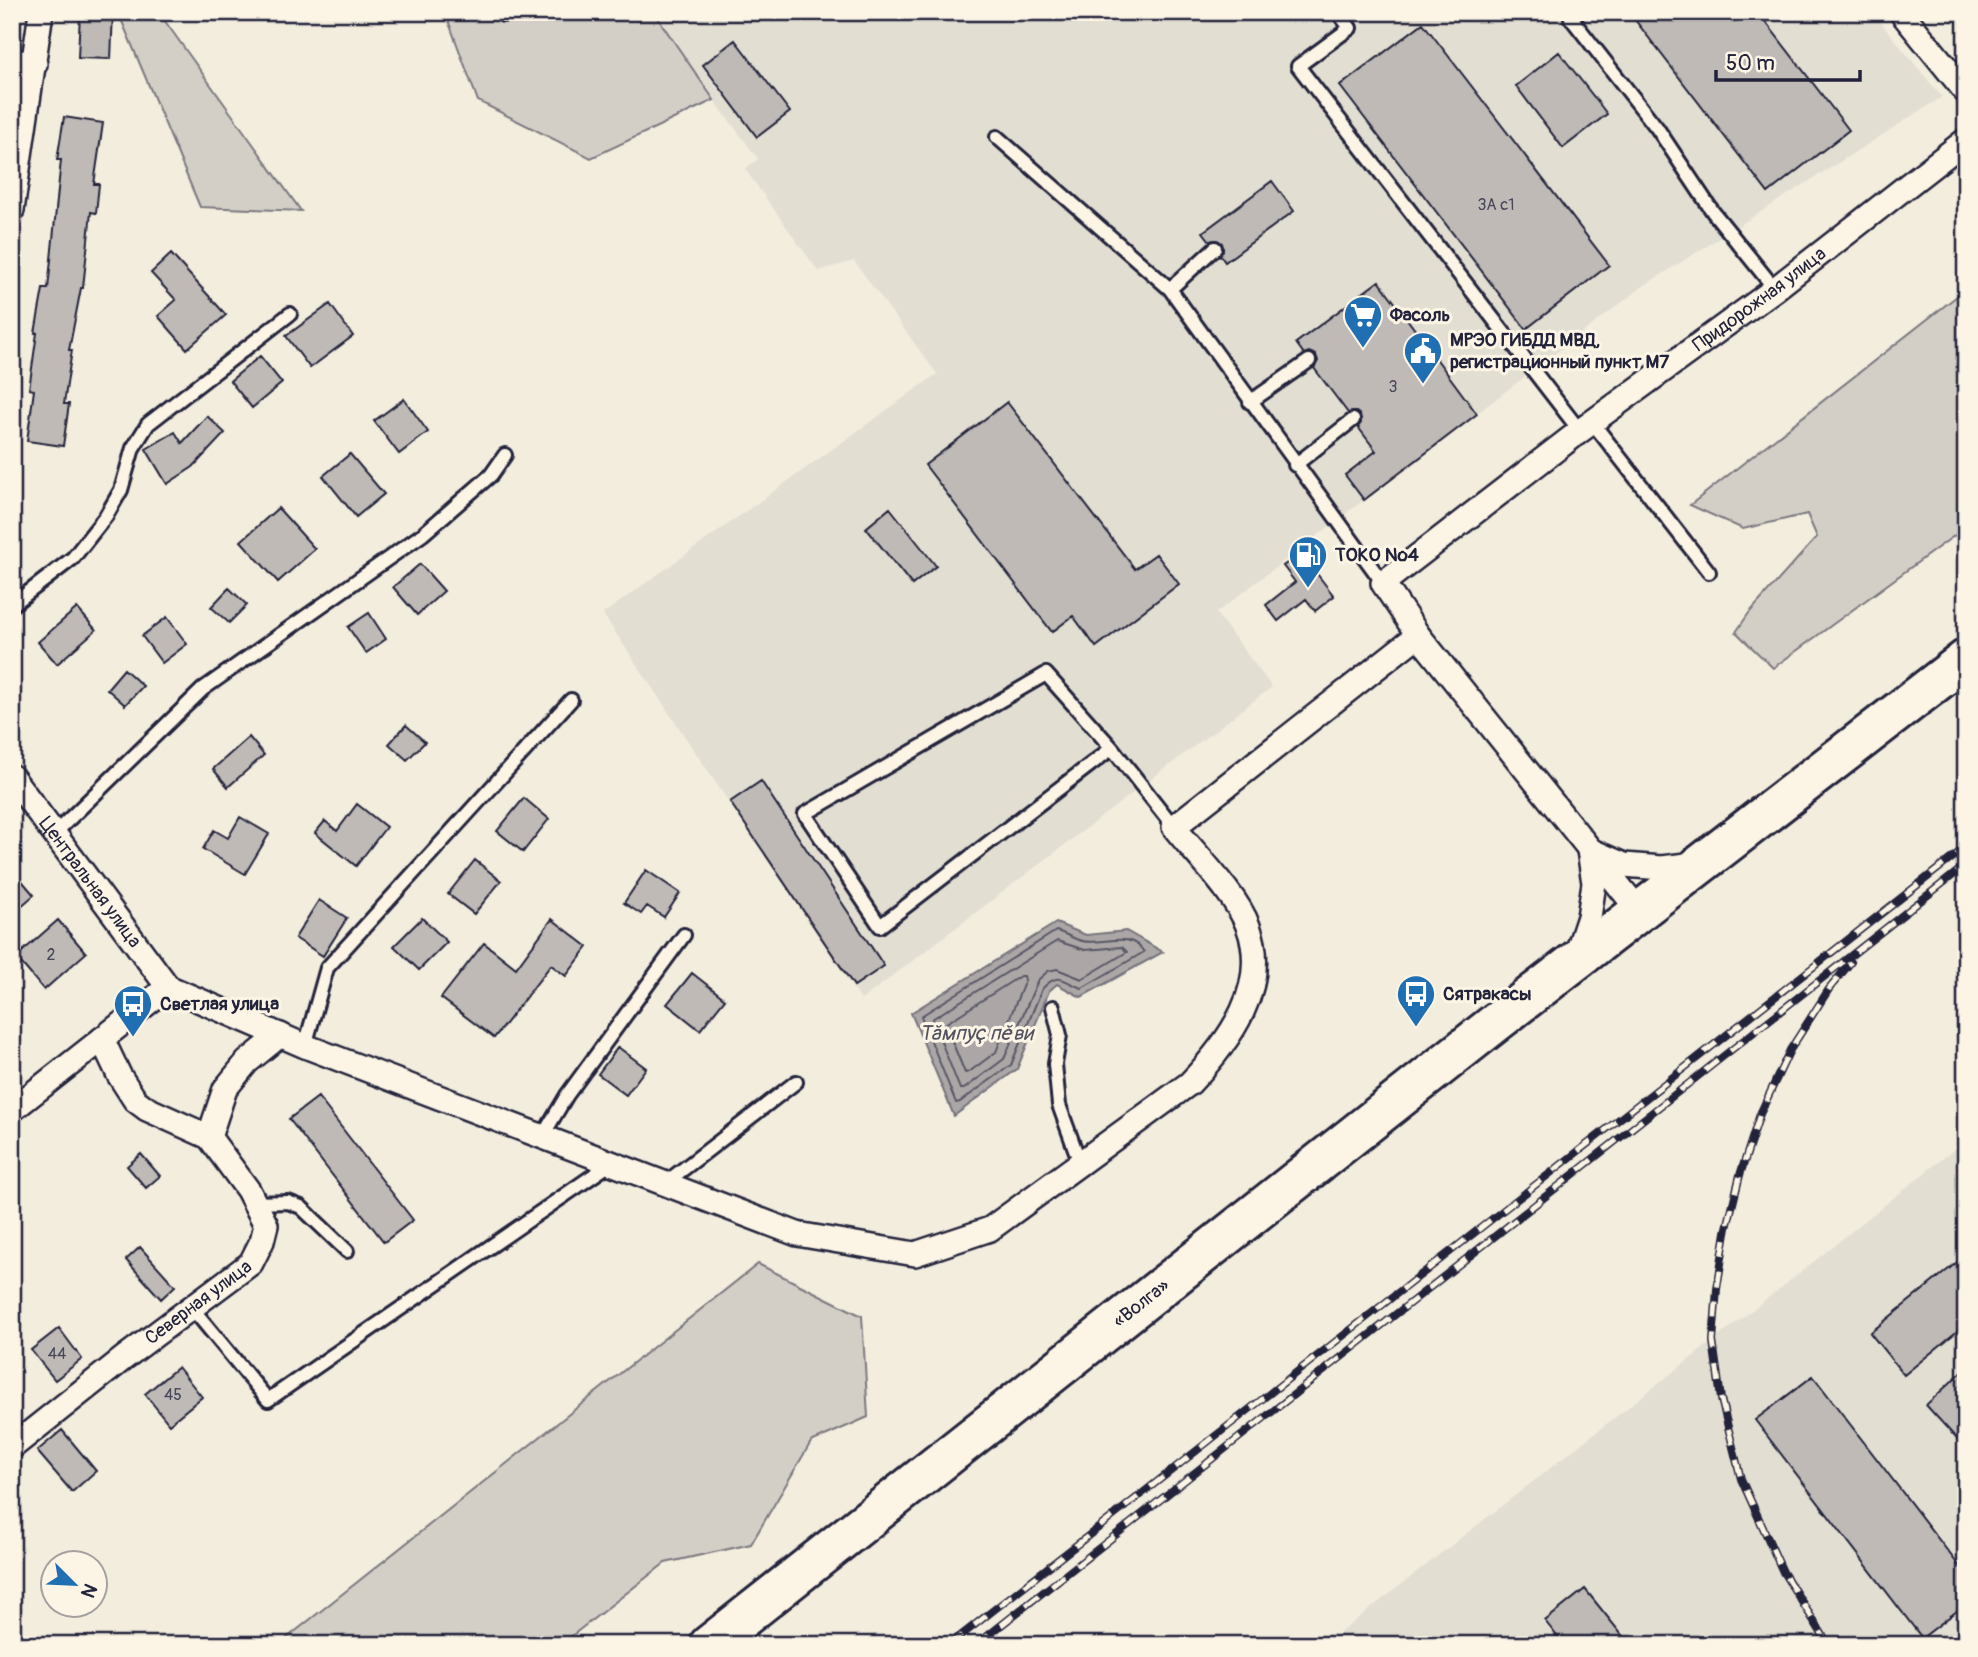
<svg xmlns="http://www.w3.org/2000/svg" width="1978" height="1657" font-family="Pangolin,sans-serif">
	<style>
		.built { fill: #e3ded2 }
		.green { fill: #d4cfc6; stroke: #7b7880; stroke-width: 2 }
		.water { fill: #aca7a6; stroke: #75727b; stroke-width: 2 }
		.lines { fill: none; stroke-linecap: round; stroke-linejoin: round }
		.shore { stroke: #595766; stroke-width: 2 }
		.building { fill: #bfbab6; stroke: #22223b; stroke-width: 2 }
		.service-casing { stroke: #22223b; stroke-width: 18 }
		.minor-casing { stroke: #22223b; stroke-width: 28 }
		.trunk-casing { stroke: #22223b; stroke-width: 44 }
		.service { stroke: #fcf5e5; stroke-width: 12 }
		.minor { stroke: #fcf5e5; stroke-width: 23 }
		.trunk { stroke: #fcf5e5; stroke-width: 38 }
		.rail-casing { stroke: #22223b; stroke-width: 8 }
		.rail { stroke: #fcf5e5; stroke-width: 5; stroke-dasharray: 16; stroke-linecap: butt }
		.labels { text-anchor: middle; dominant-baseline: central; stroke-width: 6; stroke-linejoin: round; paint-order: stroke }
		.number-label { font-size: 16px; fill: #49485a }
		.street-label { font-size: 19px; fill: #22223b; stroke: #fcf5e5 }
		.poi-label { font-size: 19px; font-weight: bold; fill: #22223b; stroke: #fcf5e5; text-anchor: start }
		.water-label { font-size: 21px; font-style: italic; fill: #525160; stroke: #fcf5e5 }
	</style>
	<rect width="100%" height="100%" fill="#f3edde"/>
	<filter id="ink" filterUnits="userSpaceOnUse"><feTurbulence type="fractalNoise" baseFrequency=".0143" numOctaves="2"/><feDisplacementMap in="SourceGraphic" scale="14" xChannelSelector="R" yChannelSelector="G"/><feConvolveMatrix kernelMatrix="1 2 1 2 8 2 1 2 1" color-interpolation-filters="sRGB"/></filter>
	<g filter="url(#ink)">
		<path class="built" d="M662,12H1872L1942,97L1642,287L1216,613L1272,687L861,1000L603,614L937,374L854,261L818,271L745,169L758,159L714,100L657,16Z
			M1966,1140V1645H1324L1792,1279Z"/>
		<path class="green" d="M118,12H162V17L301,211L200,207Z
			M445,12H662L657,17L714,100L591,158L478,101Z
			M1966,289V527L1773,668L1736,632L1749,613L1817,537L1807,514L1743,529L1690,505Z
			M758,1264L862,1316L868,1417L811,1442L751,1544L665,1563L560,1645H278Z"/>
		<path class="water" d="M1056,923L1086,935L1126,931L1163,952L1081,997L1057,984L1049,991L1017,1069L954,1116L911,1013Z"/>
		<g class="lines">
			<path class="shore" d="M1056,931C1065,933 1073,939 1082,941C1104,946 1129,929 1144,952L1082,988C1063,982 1060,970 1042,989L1011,1065L960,1102L956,1103L921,1016Z
				M1057,941L1085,950L1122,947L1127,952L1082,979L1057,969L1048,971L1038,980L1004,1059L964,1089H960L932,1019Z
				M1020,976H1024L1025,980L996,1052L969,1072L965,1073L945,1024Z"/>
		</g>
		<path class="building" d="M80,12H113L111,59L78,58Z
			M1629,12H1758L1849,130L1768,193Z
			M1423,23L1609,265L1526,329L1340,86Z
			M735,40L790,112L757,137L703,65Z
			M1559,52L1607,114L1563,148L1516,86Z
			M64,117L103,123L94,184H99L96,213L91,212L83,288H81L69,350H72L64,404H69L63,446L27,441L34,390L29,389L37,333H35L43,289H48L61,160H57Z
			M1272,181L1294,211L1225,262L1220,255L1223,250L1222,243L1217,240L1210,241L1203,232Z
			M171,254L226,315L187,349L158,316L176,300L151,273Z
			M1379,281L1477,414L1364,500L1345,475L1376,451L1358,427L1361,423L1360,415L1356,412L1348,413L1314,368L1318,361L1316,355L1309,352L1304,354L1296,343Z
			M330,304L353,336L310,368L286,336Z
			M260,356L282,383L252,408L230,381Z
			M404,399L428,432L399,454L374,421Z
			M1007,402L1135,569L1156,554L1179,584L1096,647L1073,616L1052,632L925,465Z
			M207,416L225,433L193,467L167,484L146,449L175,432L182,443Z
			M350,454L384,494L356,517L323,476Z
			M278,508L315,549L278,582L241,541Z
			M890,508L936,566L912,585L866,528Z
			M1301,553L1334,596L1315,611L1306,599L1278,621L1266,605L1295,582L1283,566Z
			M420,564L444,591L417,615L393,587Z
			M229,588L247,605L229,623L211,607Z
			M77,608L96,630L57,664L38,642Z
			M369,613L386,639L366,653L348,627Z
			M167,617L187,644L162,663L142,636Z
			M124,669L143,686L125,705L107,689Z
			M406,725L425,742L407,760L389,744Z
			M249,737L264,755L228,787L213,769Z
			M761,781L884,966L854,986L730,802Z
			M524,798L549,819L523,852L497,831Z
			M357,804L386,827L356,866L315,833L325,821L337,831Z
			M240,817L269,834L245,874L203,849L214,830L228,838Z
			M475,860L501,881L474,914L448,894Z
			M12,869L34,895L12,914Z
			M646,870L680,893L664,917L647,906L641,914L624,903Z
			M319,900L347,918L323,956L295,938Z
			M422,918L447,942L419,970L394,946Z
			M552,919L588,947L566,976L551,965L494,1038L441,998L484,943L516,968Z
			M58,920L86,953L44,990L16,957Z
			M692,973L725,999L700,1030L667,1004Z
			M618,1047L646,1068L626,1095L598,1074Z
			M318,1097L413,1220L384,1242L289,1119Z
			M141,1154L160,1176L146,1188L127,1166Z
			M140,1247L175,1286L161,1299L126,1260Z
			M1966,1255V1324L1904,1375L1870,1333Z
			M59,1328L82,1359L55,1380L31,1350Z
			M178,1367L202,1397L169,1424L145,1394Z
			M1966,1368V1449L1926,1405Z
			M1813,1376L1966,1575V1604L1922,1638L1755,1420Z
			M62,1430L96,1471L72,1492L37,1451Z
			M1585,1589L1630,1645H1564L1545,1621Z"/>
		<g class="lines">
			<g class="service-casing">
				<path id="service" d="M1338,12L1350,28L1298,66L1580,431
					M1579,12L1571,18L1657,128L1713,212L1775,289
					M503,15L506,12
					M997,137L1170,289L1383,583
					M1170,289L1215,248
					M1250,402L1309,361
					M1592,422L1709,572
					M1295,465L1353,420
					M12,605L73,558L106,516L121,490L133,448L148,424L290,314
					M1112,748L880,926L805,814L1046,674L1112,748L1174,827
					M55,833L203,689L423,534L491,475L505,455
					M1053,1007L1060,1035L1055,1064L1059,1105L1080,1163
					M305,1046L327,968L571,700
					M542,1137L567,1095L684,935
					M664,1184L796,1082
					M255,1203L288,1202L301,1207L347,1251
					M192,1308L268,1400L610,1164"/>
			</g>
			<g class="minor-casing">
				<g id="minor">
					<path d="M1901,12L1966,92"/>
					<path d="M12,61L35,64"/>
					<path d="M12,210L41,12"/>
					<path id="s1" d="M12,777L168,987"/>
					<path d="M1592,851L1624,865L1662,868L1695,864"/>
					<path id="s2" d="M1640,912L1418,635L1383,583L1580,431L1775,289L1966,140"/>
					<path d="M1575,959L1589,917L1594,883L1589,850"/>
					<path d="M168,987L305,1046L797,1234L915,1254L990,1229L1190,1083C1229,1042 1271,986 1248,926C1236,894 1195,854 1174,827L1418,635"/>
					<path d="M12,1110L168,987"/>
					<path d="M209,1137L225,1089L247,1062L280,1035"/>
					<path id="s3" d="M12,1447L124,1358L251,1263L262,1241L266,1225L248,1190L209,1137L147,1109L135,1100L119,1075L102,1039"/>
				</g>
			</g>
			<g class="trunk-casing">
				<g id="trunk">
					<path id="s4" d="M709,1645L1494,1024L1966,659"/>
				</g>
			</g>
			<use href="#service" class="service"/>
			<use href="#minor" class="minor"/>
			<use href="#trunk" class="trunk"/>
			<g class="rail-casing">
				<path id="rail" d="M949,1645L1966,847
					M976,1645L1966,865
					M1829,1645L1783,1572L1741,1479L1721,1399L1713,1341L1717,1289L1726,1232L1740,1175L1760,1114L1790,1050L1829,989L1851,962"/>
			</g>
			<use href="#rail" class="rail"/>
		</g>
	</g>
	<defs>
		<g id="supermarket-pin" transform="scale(2.0125)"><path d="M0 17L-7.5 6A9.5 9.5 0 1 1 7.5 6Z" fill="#1f6fb2" stroke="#fcf5e5"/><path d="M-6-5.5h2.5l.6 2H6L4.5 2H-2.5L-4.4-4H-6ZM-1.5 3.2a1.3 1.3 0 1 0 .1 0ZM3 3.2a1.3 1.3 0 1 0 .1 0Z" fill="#fff"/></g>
		<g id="civic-pin" transform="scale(2.0125)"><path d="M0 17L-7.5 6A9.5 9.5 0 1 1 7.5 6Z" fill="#1f6fb2" stroke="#fcf5e5"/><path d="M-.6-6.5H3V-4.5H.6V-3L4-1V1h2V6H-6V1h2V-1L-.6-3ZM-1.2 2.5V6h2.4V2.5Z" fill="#fff"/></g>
		<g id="fuel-pin" transform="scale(2.0125)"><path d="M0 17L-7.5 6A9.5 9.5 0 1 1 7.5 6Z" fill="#1f6fb2" stroke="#fcf5e5"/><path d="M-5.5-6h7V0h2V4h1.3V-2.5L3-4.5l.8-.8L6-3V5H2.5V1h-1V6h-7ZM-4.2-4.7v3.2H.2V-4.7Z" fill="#fff"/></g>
		<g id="bus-pin" transform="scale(2.0125)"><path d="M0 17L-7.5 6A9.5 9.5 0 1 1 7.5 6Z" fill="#1f6fb2" stroke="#fcf5e5"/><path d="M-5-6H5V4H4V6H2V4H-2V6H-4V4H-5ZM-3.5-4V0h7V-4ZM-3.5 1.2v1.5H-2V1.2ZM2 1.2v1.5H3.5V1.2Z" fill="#fff"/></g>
	</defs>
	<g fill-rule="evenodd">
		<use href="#supermarket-pin" x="1363" y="315"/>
		<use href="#civic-pin" x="1423" y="351"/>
		<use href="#fuel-pin" x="1308" y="555"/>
		<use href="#bus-pin" x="1416" y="994"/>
		<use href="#bus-pin" x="133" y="1004"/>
	</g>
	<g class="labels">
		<g class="number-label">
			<text x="1496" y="205">3А с1</text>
			<text x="1393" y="387">3</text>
			<text x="51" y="955">2</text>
			<text x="57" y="1354">44</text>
			<text x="173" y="1395">45</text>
		</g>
		<g class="street-label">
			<text stroke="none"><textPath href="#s2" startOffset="889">Придорожная улица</textPath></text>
			<text stroke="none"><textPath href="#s1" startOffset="131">Центральная улица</textPath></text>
			<text stroke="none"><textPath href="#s3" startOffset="236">Северная улица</textPath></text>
			<text stroke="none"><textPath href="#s4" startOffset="551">«Волга»</textPath></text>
		</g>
		<g class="poi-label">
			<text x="1390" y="315">Фасоль</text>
			<text x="1450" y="340">МРЭО ГИБДД МВД,<tspan x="1450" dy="22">регистрационный пункт М7</tspan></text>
			<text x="1335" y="555">ТОКО №4</text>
			<text x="1443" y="994">Сятракасы</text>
			<text x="160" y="1004">Светлая улица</text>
		</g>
		<g class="water-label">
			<text x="976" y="1033">Тӑмпуҫ пӗви</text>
		</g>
	</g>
	<rect width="1978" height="1657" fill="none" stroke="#fcf5e5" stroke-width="42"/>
	<rect x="21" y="21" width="1936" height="1615" fill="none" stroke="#22223b" stroke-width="2.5" filter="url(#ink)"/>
	<g transform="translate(74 1584) rotate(114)"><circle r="33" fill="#fcf5e5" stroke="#a5a1a1" stroke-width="2"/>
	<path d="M0-5L12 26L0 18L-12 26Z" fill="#1f6fb2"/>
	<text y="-10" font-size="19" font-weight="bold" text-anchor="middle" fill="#22223b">N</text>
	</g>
	<path d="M1716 70v10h144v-10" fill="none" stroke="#22223b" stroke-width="3.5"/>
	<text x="1726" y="70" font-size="21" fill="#22223b" stroke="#fcf5e5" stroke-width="5" paint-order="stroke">50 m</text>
</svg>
